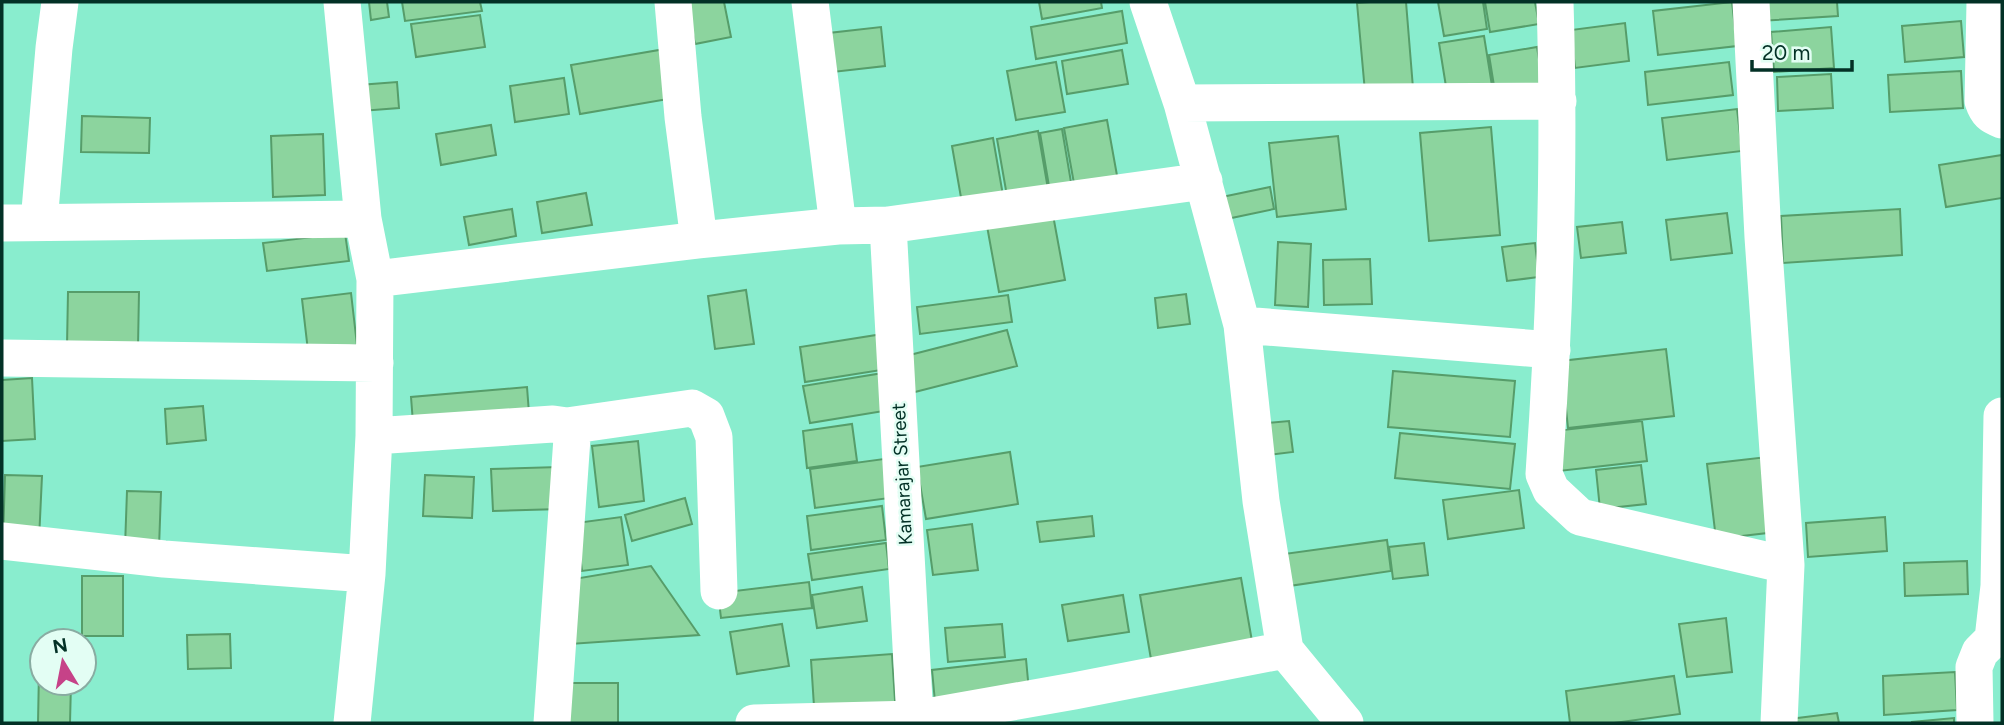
<svg xmlns="http://www.w3.org/2000/svg" width="2004" height="725" font-family="Figtree,sans-serif">
	<style>
		.building { fill: #8cd49e; stroke: #569d6a; stroke-width: 2 }
		.lines { fill: none; stroke-linecap: round; stroke-linejoin: round }
		.minor { stroke: #fff; stroke-width: 37 }
		.labels { text-anchor: middle; dominant-baseline: central; stroke-width: 5; stroke-linejoin: round; paint-order: stroke }
		.street-label { font-size: 19px; fill: #033126; stroke: #e3fef4 }
	</style>
	<rect width="100%" height="100%" fill="#89edce"/>
	<path class="building" d="M369,2H387L389,17L371,20Z
		M402,2H480L482,11L405,21Z
		M691,2H724L731,37L695,44L686,3Z
		M1039,2H1101L1102,8L1042,19Z
		M1370,2H1406L1413,88L1365,92L1357,3Z
		M1438,2H1483L1487,29L1444,36Z
		M1485,2H1535L1539,24L1490,32Z
		M1732,2L1737,46L1658,55L1653,11Z
		M1758,2H1837L1838,16L1759,21Z
		M1122,11L1127,43L1036,59L1031,27Z
		M480,15L485,47L416,57L411,24Z
		M1961,21L1964,57L1905,62L1902,26Z
		M1625,23L1629,61L1575,68L1571,30Z
		M881,27L885,66L824,73L820,34Z
		M1831,27L1834,68L1774,72L1771,32Z
		M1484,36L1493,92L1448,99L1439,43Z
		M1537,47L1543,84L1495,92L1489,55Z
		M665,49L674,98L580,114L571,65Z
		M1122,50L1128,84L1067,94L1062,61Z
		M1056,62L1065,112L1016,120L1007,71Z
		M1729,62L1733,95L1648,105L1645,72Z
		M1961,71L1963,108L1890,112L1888,75Z
		M1831,74L1833,108L1778,111L1777,77Z
		M564,78L569,114L515,122L510,86Z
		M397,82L399,108L361,111L359,85Z
		M1737,109L1742,151L1667,160L1662,118Z
		M82,116L150,118L149,153L81,152Z
		M1107,120L1118,181L1075,189L1064,128Z
		M491,125L496,155L441,165L436,134Z
		M1491,127L1500,235L1429,241L1420,133Z
		M1062,129L1073,194L1051,198L1040,133Z
		M1038,131L1048,189L1007,196L997,139Z
		M323,134L325,195L273,197L271,136Z
		M1338,136L1346,209L1277,217L1269,143Z
		M993,138L1004,201L963,209L952,146Z
		M2002,155V198L1946,207L1939,165Z
		M1270,187L1274,209L1222,220L1217,198Z
		M586,193L592,225L542,233L537,202Z
		M512,209L516,236L469,245L464,217Z
		M1900,209L1902,255L1783,263L1781,216Z
		M1727,213L1732,253L1671,260L1666,220Z
		M1053,215L1065,280L999,292L987,226Z
		M1622,222L1626,253L1581,258L1577,227Z
		M345,233L349,261L267,271L263,243Z
		M1278,242L1311,244L1308,307L1275,305Z
		M1535,243L1539,277L1507,281L1502,247Z
		M1370,259L1372,304L1324,305L1323,260Z
		M746,290L754,344L715,349L708,296Z
		M68,292H139L138,347L67,346Z
		M351,293L357,345L308,351L302,299Z
		M1186,294L1190,324L1158,328L1155,298Z
		M1008,295L1012,322L920,334L917,307Z
		M1007,330L1017,366L911,393L902,357Z
		M889,333L894,368L805,382L800,347Z
		M1666,349L1674,416L1568,428L1561,361Z
		M1393,371L1515,381L1510,437L1388,427Z
		M889,372L896,409L810,423L803,386Z
		M32,378L35,439L2,441V380Z
		M527,387L529,413L413,423L411,397Z
		M203,406L206,440L167,444L165,409Z
		M1289,421L1293,452L1260,456L1256,424Z
		M1642,421L1647,461L1559,471L1554,431Z
		M852,424L857,461L807,468L803,431Z
		M1400,433L1515,444L1510,489L1395,478Z
		M638,441L644,501L599,507L592,446Z
		M1010,452L1018,504L926,519L917,467Z
		M1767,457L1776,532L1716,539L1707,464Z
		M891,458L897,497L815,508L810,469Z
		M1641,465L1646,504L1600,509L1596,470Z
		M559,467L561,509L493,511L491,469Z
		M5,475L42,476L39,540L3,539Z
		M425,475L474,477L472,518L423,516Z
		M1519,490L1524,528L1448,539L1443,500Z
		M127,491L161,492L159,548L125,547Z
		M685,498L692,524L632,541L625,515Z
		M882,506L886,540L811,550L807,516Z
		M1092,516L1094,536L1040,542L1037,522Z
		M621,517L628,565L582,571L576,523Z
		M1885,517L1887,551L1808,557L1806,523Z
		M972,524L978,570L933,575L927,530Z
		M1387,540L1391,571L1289,586L1284,554Z
		M886,543L889,569L812,580L808,554Z
		M1424,543L1428,575L1393,579L1389,547Z
		M1967,561L1968,594L1905,596L1904,563Z
		M651,566L699,635L570,644L568,580Z
		M82,576H123V636H82Z
		M1241,578L1253,647L1152,665L1140,595Z
		M809,582L812,608L721,618L718,593Z
		M862,587L867,621L817,628L812,595Z
		M1123,595L1129,632L1068,641L1062,605Z
		M1726,618L1732,672L1687,677L1679,624Z
		M782,624L789,666L737,674L730,632Z
		M1002,624L1005,657L948,662L945,628Z
		M230,634L231,668L188,669L187,635Z
		M892,654L896,716L815,722L811,660Z
		M1026,659L1029,691L935,702L932,670Z
		M39,671H42V683H71L70,723H38Z
		M1955,672L1957,710L1884,715L1883,676Z
		M1674,676L1680,714L1614,723H1570L1566,691Z
		M567,683H618V723H568Z
		M1837,713L1839,723H1782V720Z
		M1954,718V723H1912V722Z"/>
	<g class="lines">
		<path class="minor" d="M342,2L363,219L375,279L374,436L367,574L352,723
			M673,2L683,117L699,240
			M810,2L838,226
			M1148,2L1182,103L1242,325L1261,501L1285,650L1345,723
			M1555,2C1560,159 1555,317 1544,474L1551,490L1580,517L1786,565
			M1751,2L1763,237L1786,565L1779,723
			M1985,2L1983,101C1987,113 1991,116 2002,120
			M1182,103L1558,101
			M39,222L54,48L60,2
			M2,223L363,219
			M888,225L915,719L913,723
			M375,279L699,240L838,226L888,225L1204,181
			M1242,325L1552,350
			M2,358L375,363
			M567,426L692,408L706,416L714,437L719,591
			M374,436L553,424L567,426L572,438L552,723
			M2,541L164,559L367,574
			M754,723L915,719L1074,691L1285,650
			M1975,723L1974,667L1980,652L1993,639L1999,586L2002,416"/>
	</g>
	<g class="labels">
		<g class="street-label">
			<text transform="translate(902 474) rotate(-93)">Kamarajar Street</text>
		</g>
	</g>
	<rect width="2004" height="725" fill="none" stroke="#033126" stroke-width="7"/>
	<g transform="translate(63 662) rotate(350)"><circle r="33" fill="#e3fef4" stroke="#89aca2" stroke-width="2"/>
	<path d="M0-5L12 26L0 18L-12 26Z" fill="#c64288"/>
	<text y="-10" font-size="19" font-weight="bold" text-anchor="middle" fill="#033126">N</text>
	</g>
	<path d="M1752 60v10h100v-10" fill="none" stroke="#033126" stroke-width="3.5"/>
	<text x="1762" y="60" font-size="21" fill="#033126" stroke="#e3fef4" stroke-width="5" paint-order="stroke">20 m</text>
</svg>
